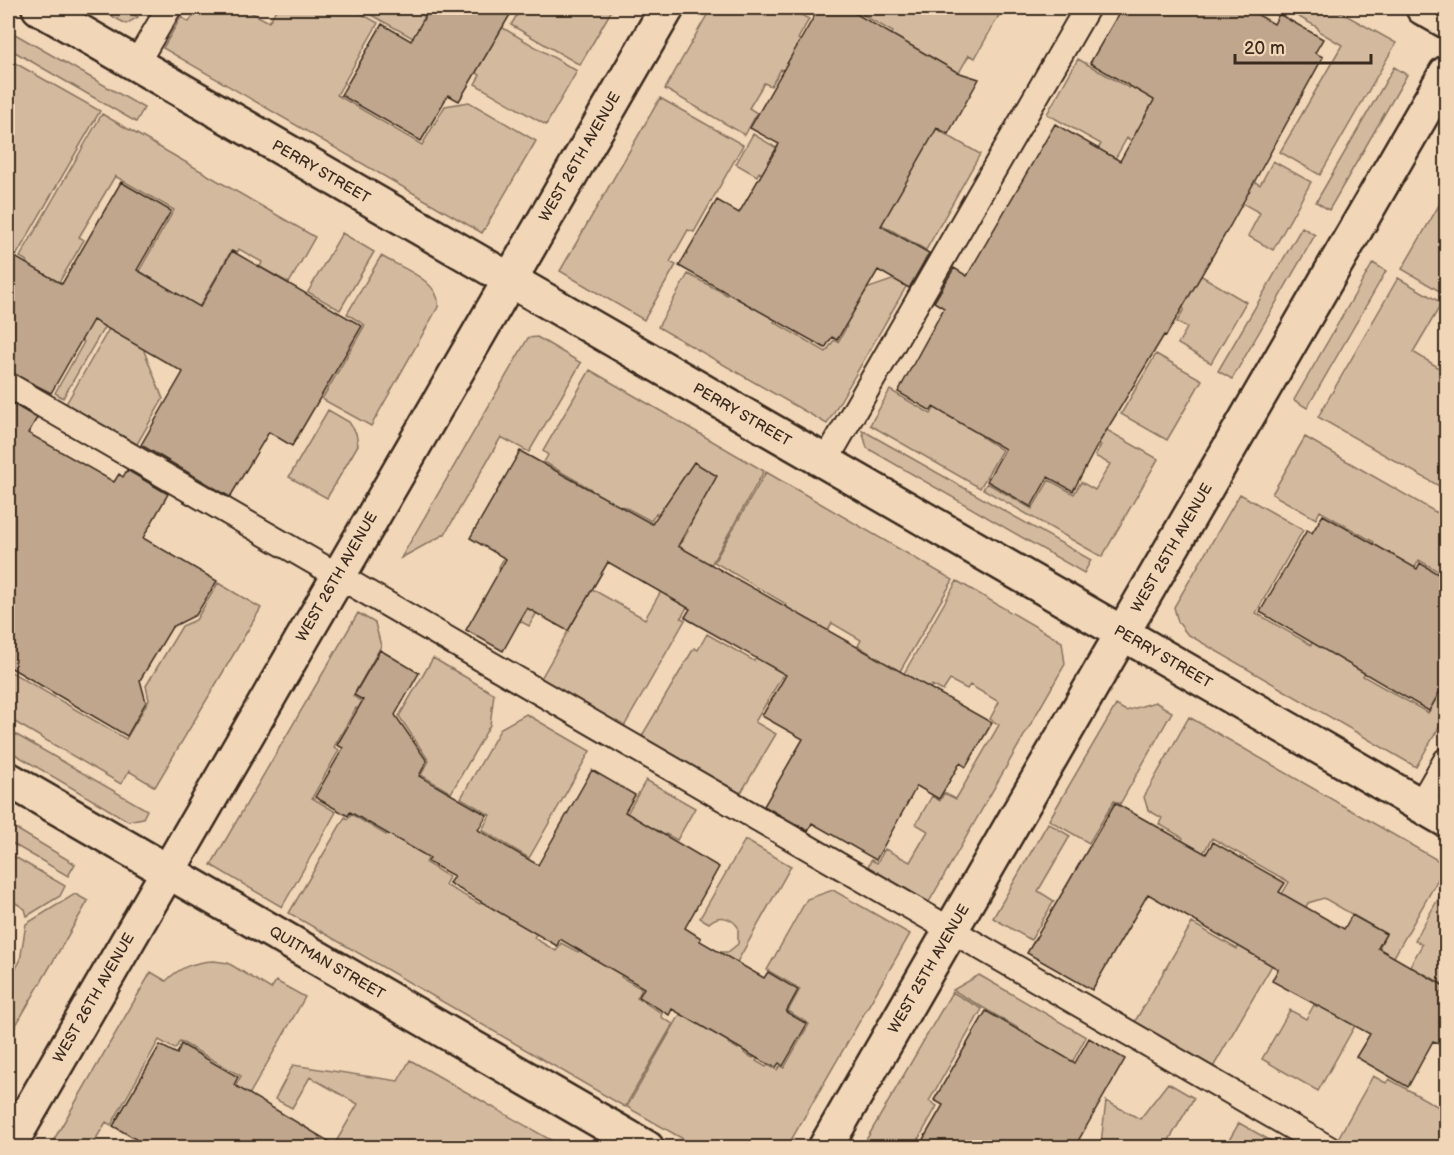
<svg xmlns="http://www.w3.org/2000/svg" width="1454" height="1155" font-family="'Balsamiq Sans',sans-serif">
	<style>
		.green { fill: #d3ba9f; stroke: #87725e; stroke-width: 1.5 }
		.building { fill: #bfa68d; stroke: #3b2a1e; stroke-width: 1.5 }
		.lines { fill: none; stroke-linecap: round; stroke-linejoin: round }
		.lane-casing { stroke: #3b2a1e; stroke-width: 28 }
		.street-casing { stroke: #3b2a1e; stroke-width: 38 }
		.secondary-casing { stroke: #3b2a1e; stroke-width: 38 }
		.lane { stroke: #f1d6b8; stroke-width: 24 }
		.street { stroke: #f1d6b8; stroke-width: 33 }
		.secondary { stroke: #f1d6b8; stroke-width: 33 }
		.labels { text-anchor: middle; dominant-baseline: central; stroke-width: 4.5; stroke-linejoin: round; paint-order: stroke }
		.street-label { font-size: 15px; fill: #3b2a1e; stroke: #f1d6b8 }
	</style>
	<rect width="100%" height="100%" fill="#f1d6b8"/>
	<filter id="ink" filterUnits="userSpaceOnUse"><feTurbulence type="fractalNoise" baseFrequency=".0167" numOctaves="2"/><feDisplacementMap in="SourceGraphic" scale="12" xChannelSelector="R" yChannelSelector="G"/><feConvolveMatrix kernelMatrix="1 2 1 2 8 2 1 2 1" color-interpolation-filters="sRGB"/></filter>
	<g filter="url(#ink)">
		<path class="green" d="M97,8H121L138,17L126,24Z
			M198,8H243L269,22L277,8H351L378,23L337,95L422,145L445,106L469,102L536,141L482,233L163,48L181,17L189,22Z
			M359,8H426L422,15L440,26L429,47Z
			M521,8H613L580,65L511,25Z
			M711,8H805L801,15L809,19L798,39L826,55L809,85L781,69L771,86L764,83L749,108L757,113L745,135L665,89Z
			M867,8H1003L975,58L969,55L948,92L881,54L893,32L863,15Z
			M1283,8H1333L1396,43L1320,175L1280,152L1342,45L1320,32L1317,27Z
			M496,24L577,71L546,125L475,84L480,75L434,49Z
			M8,30L144,108L136,122L8,48Z
			M8,59L100,111L16,256L8,251Z
			M1078,59L1129,88L1143,65L1173,82L1157,126L1260,185L1273,161L1311,182L1273,250L1248,236L1260,213L1127,138L1104,178L1087,168L1101,144L1047,114Z
			M1394,67L1407,75L1329,210L1316,202Z
			M660,98L743,145L694,232L688,230L670,262L676,265L644,320L560,271Z
			M102,114L315,237L289,283L260,267L262,262L239,249L237,253L231,251L196,312L174,299L144,351L163,399L137,444L66,404L113,322L146,275L139,271L174,210L115,176L79,237L84,240L54,291L20,273L27,261L20,257Z
			M912,115L980,154L926,250L872,219L800,196L759,172L757,176L736,164L753,134L778,149Z
			M1442,200L1446,203V295L1402,269Z
			M1302,227L1315,235L1232,379L1218,371Z
			M766,228L812,255L774,322L826,352L834,340L838,342L847,326L843,324L863,290L895,279L907,285L827,424L658,327L688,274L727,295Z
			M342,233L374,252L340,310L308,292Z
			M381,256C399,267 442,281 438,307L371,426L322,399L365,325L347,314Z
			M1373,263L1386,271L1307,408L1294,400Z
			M1200,275L1246,302L1211,363L1178,344L1187,328L1177,322L1184,309L1181,307Z
			M1398,278L1442,303L1413,352L1446,372V490L1318,417Z
			M37,315L109,319L63,398L55,393L84,342Z
			M537,337L581,363L529,452L501,437L445,534L401,558L528,338Z
			M1156,354L1202,380L1167,440L1121,414Z
			M590,370L764,471L681,618L685,620L622,730L539,682L592,589L645,619L684,551L679,547L688,531L656,513L651,521L623,506L619,513L575,548L529,626L520,621L532,601L502,583L499,567L507,553L561,540L591,489L544,462L548,455L543,451Z
			M954,374L1017,376L982,437L1002,450L980,488L870,425L890,390L931,414Z
			M1017,379L1158,459L1102,557L983,489L987,483L1032,509L1049,480L1074,494L1081,482L1095,490L1110,464L1095,456L1101,445L1009,392Z
			M328,410L349,422L356,433L358,445L327,498L289,477Z
			M862,430L1091,560L1084,573L867,448Z
			M1305,437L1446,518V576L1419,560L1406,583L1338,603L1374,542L1320,511L1316,519L1272,494Z
			M766,472L953,580L835,783L863,692L881,660L858,646L861,640L832,623L827,632L813,624L755,722L776,734L739,796L640,739L694,648L698,650L707,634L754,661L786,604L714,562Z
			M1240,494L1303,530L1256,613L1311,645L1314,639L1369,665L1363,676L1428,713L1446,682V715L1416,767L1187,634L1178,622L1174,607Z
			M957,581L1062,642L1065,664L929,902L868,867L871,860L877,863L885,849L910,862L928,831L916,824L932,796L940,801L944,793L956,799L999,725L990,719L999,702L970,685L967,689L950,680L943,691L932,685L928,693L899,682Z
			M218,583L261,608L155,787L129,771L121,784L8,718V670L126,739L149,700L146,686L182,626L196,620Z
			M358,613L375,623L381,646L353,696L364,703L360,710L356,708L334,747L339,750L312,798L336,812L282,907L211,865Z
			M433,658L494,694L490,725L451,793L421,775L429,761L399,716Z
			M1155,702L1172,712L1120,804L1114,801L1089,843L1049,820L1116,705L1126,711Z
			M526,714L590,751L529,858L482,830L490,815L461,798L501,728Z
			M1189,717L1446,865L1318,1091L1262,1059L1290,1010L1306,1019L1314,1005L1318,1007L1326,994L1351,1001L1380,949L1379,948L1386,934L1324,898L1308,903L1212,1069L1134,1023L1192,923L1237,949L1244,938L1254,943L1289,882L1212,838L1178,896L1158,884L1183,838L1159,824L1162,818L1148,810L1144,797Z
			M8,730L147,810L143,818L128,821L8,750Z
			M420,777L429,856L426,863L449,877L445,885L480,904L511,850L539,929L534,938L556,951L561,943L578,952L608,900L625,969L621,977L642,989L637,998L662,1013L661,1017L673,1024L625,1107L289,913L345,817L348,819L351,814L386,835Z
			M646,780L695,808L677,840L666,834L639,880L615,835Z
			M1048,823L1070,836L1038,891L1054,901L1031,940L993,918Z
			M8,824L75,864L68,876L8,841Z
			M745,840L791,866L736,964L728,1043L738,1049L740,1046L746,1049L744,1053L753,1058L756,1055L759,1057L756,1061L766,1067L768,1065L777,1070L780,1066L784,1068L809,1024L788,1011L800,989L767,970L807,899L833,890L910,934L787,1147H697L627,1107L716,952H728L738,944V927C731,917 719,914 709,923L700,918Z
			M8,853L65,886L60,896L27,916L25,909L8,898Z
			M1446,885V986L1425,974L1421,981L1406,973L1422,945L1415,940Z
			M75,894L88,901L8,1039V983L20,961L26,924Z
			M214,961L228,963L271,989L276,981L305,997L249,1095L235,1087L241,1076L180,1041L175,1049L159,1040L111,1125L106,1122L91,1147L49,1148L151,972L166,981C180,967 194,962 214,961Z
			M979,975L1086,1037L1059,1086L1001,1080L1028,1034L953,990Z
			M952,992L982,1009L929,1101L937,1106L914,1147H862Z
			M410,1060L563,1147H333L358,1104L310,1077L292,1108L275,1099L293,1065L398,1081Z
			M1373,1076L1386,1083L1389,1079L1442,1109L1446,1101V1147L1346,1148L1336,1142Z
			M1168,1083L1194,1098L1165,1147H1111L1101,1143L1106,1101L1140,1119Z
			M1239,1123L1282,1147H1225Z"/>
		<path class="building" d="M430,8H514L459,101L448,95L421,141L341,95L382,24L411,41Z
			M819,8H846L957,72L979,79L948,134L937,128L881,226L929,253L909,288L878,270L837,340L832,337L825,348L679,266L717,200L739,213L779,144L750,128Z
			M1122,8H1246L1274,24L1279,14L1323,39L1315,53L1323,57L1230,226L1166,336L1164,335L1097,446L1073,491L1048,477L1031,507L987,481L1005,449L933,407L931,411L898,392L944,308L934,302L954,268L967,276L1055,124L1120,161L1154,100L1090,63Z
			M121,182L171,211L137,270L200,307L232,251L362,326L292,446L269,432L230,497L141,445L183,372L93,320L51,393L8,371V253L62,284Z
			M8,401L37,418L28,433L114,482L119,474L123,477L127,470L168,494L143,538L217,581L196,615L172,627L140,680L146,702L127,736L8,666Z
			M520,451L652,524L694,462L717,476L678,546L992,723L966,767L960,763L939,799L917,786L876,860L812,823L808,831L764,806L803,739L762,716L786,675L689,620L685,617L690,609L608,562L568,631L527,608L503,651L466,630L506,559L470,538Z
			M1323,515L1417,569L1420,563L1446,579V680L1429,711L1260,612L1307,530L1312,533Z
			M380,650L419,673L395,715L427,761L419,776L487,815L478,830L538,865L592,770L635,795L625,812L719,867L685,928L701,938L700,941L764,978L768,972L798,990L786,1012L807,1024L783,1066L779,1063L776,1067L767,1064L672,1009L669,1015L639,997L644,988L560,939L557,946L449,883L454,876L428,862L430,858L350,812L348,816L315,797L343,748L337,745L363,700L354,695Z
			M1115,803L1206,854L1213,842L1285,883L1279,892L1344,929L1352,915L1386,934L1378,948L1446,987V1048L1433,1041L1408,1087L1356,1057L1370,1034L1272,981L1278,969L1148,894L1092,990L1027,953Z
			M986,1011L1075,1063L1089,1038L1125,1059L1074,1148H918L943,1105L934,1100Z
			M181,1044L238,1077L234,1085L340,1148H151L113,1126L160,1045L177,1054Z"/>
		<g class="lines">
			<g class="lane-casing">
				<path id="lane" d="M136,64L169,8
					M8,385L1328,1148
					M825,462L1087,8
					M1420,805L1446,760"/>
			</g>
			<g class="street-casing">
				<path id="street" d="M39,8L1446,820
					M1423,8L1446,21
					M8,779L647,1148
					M825,1148L1446,73"/>
			</g>
			<g class="secondary-casing">
				<path id="secondary" d="M8,1148L667,8"/>
			</g>
			<use href="#lane" class="lane"/>
			<use href="#street" class="street"/>
			<use href="#secondary" class="secondary"/>
		</g>
	</g>
	<g class="labels">
		<g class="street-label">
			<text transform="translate(580 157) rotate(-60)">WEST 26TH AVENUE</text>
			<text transform="translate(321 172) rotate(30)">PERRY STREET</text>
			<text transform="translate(742 415) rotate(30)">PERRY STREET</text>
			<text transform="translate(1172 548) rotate(-60)">WEST 25TH AVENUE</text>
			<text transform="translate(337 577) rotate(-60)">WEST 26TH AVENUE</text>
			<text transform="translate(1163 657) rotate(30)">PERRY STREET</text>
			<text transform="translate(327 963) rotate(30)">QUITMAN STREET</text>
			<text transform="translate(929 969) rotate(-60)">WEST 25TH AVENUE</text>
			<text transform="translate(94 998) rotate(-60)">WEST 26TH AVENUE</text>
		</g>
	</g>
	<rect width="1454" height="1155" fill="none" stroke="#f1d6b8" stroke-width="30"/>
	<rect x="15" y="15" width="1424" height="1125" fill="none" stroke="#3b2a1e" stroke-width="2" filter="url(#ink)"/>
	<path d="M1235 54v9h136v-9" fill="none" stroke="#3b2a1e" stroke-width="3"/>
	<text x="1244" y="54" font-size="18" fill="#3b2a1e" stroke="#f1d6b8" stroke-width="4.5" paint-order="stroke">20 m</text>
</svg>
